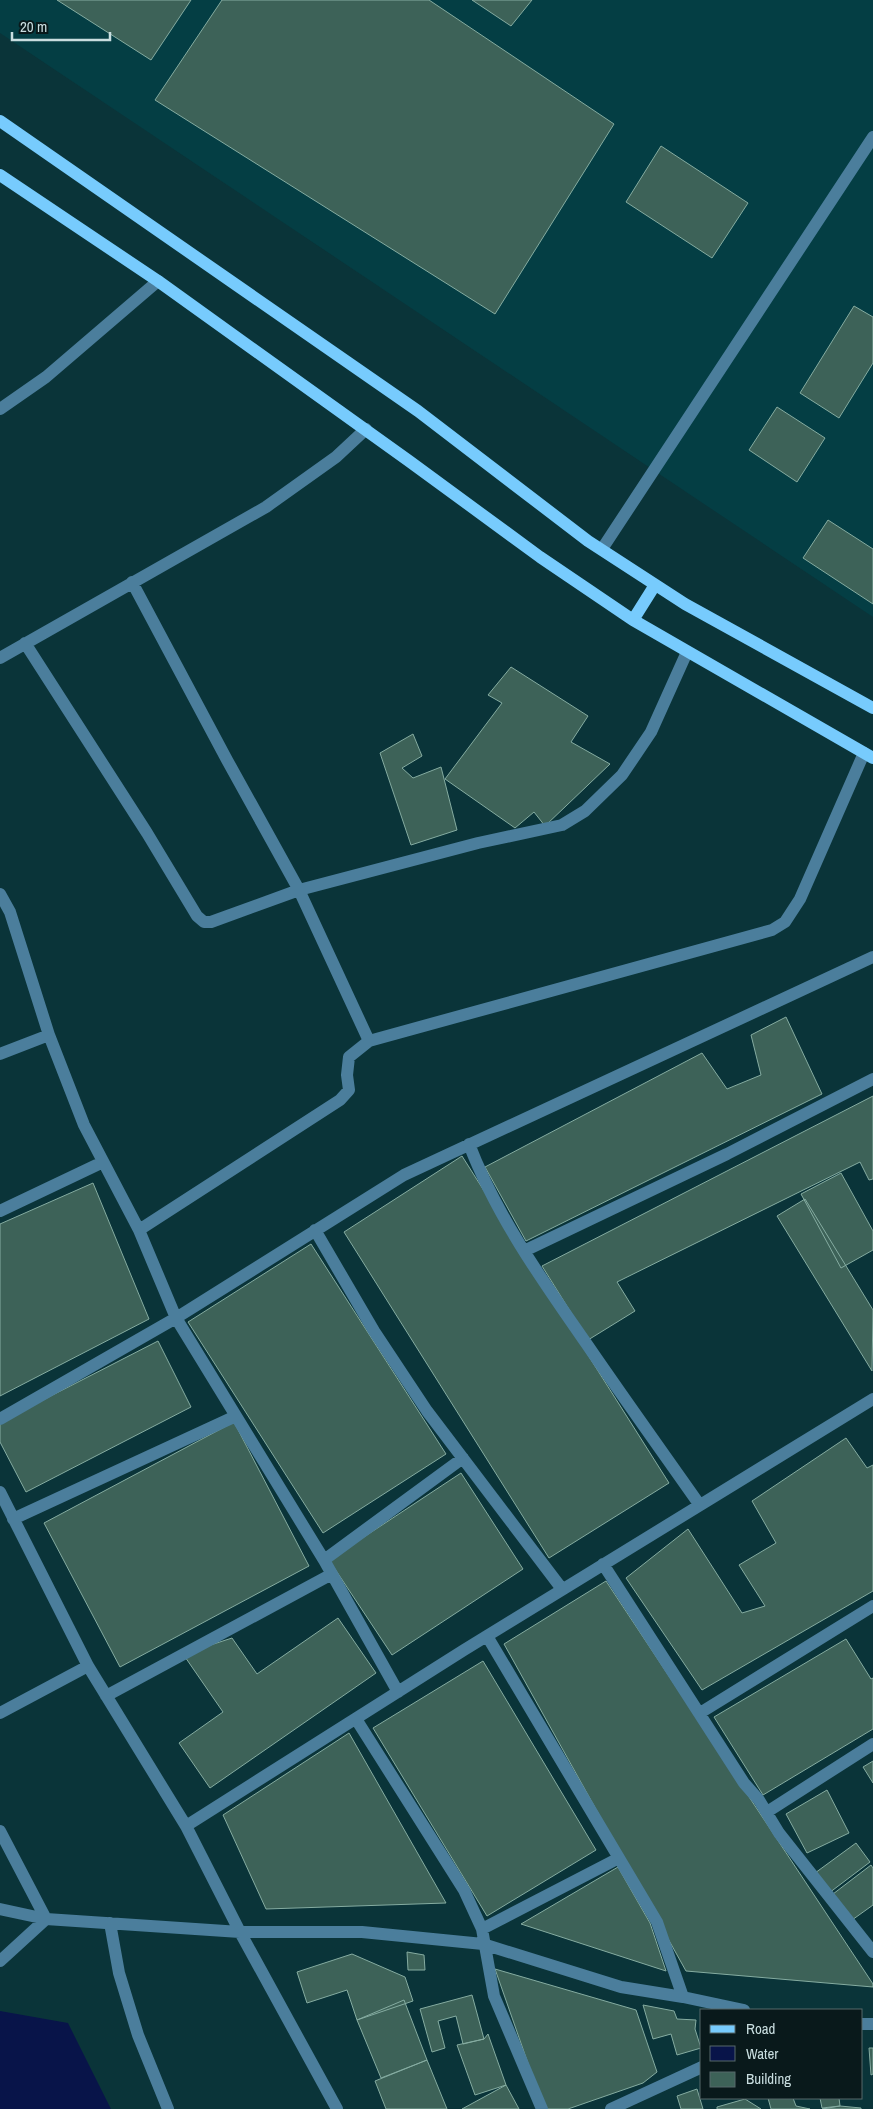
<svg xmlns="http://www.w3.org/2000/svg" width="873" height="2109" font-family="'Archivo Narrow',sans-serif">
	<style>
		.built { fill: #043e44 }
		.water { fill: #081449 }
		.building { fill: #3d6258; stroke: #85aca1 }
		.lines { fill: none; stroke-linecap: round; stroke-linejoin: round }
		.minor { stroke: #4b7e9c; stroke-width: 12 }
		.major { stroke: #77cbfd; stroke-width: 12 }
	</style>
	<rect width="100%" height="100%" fill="#0a3439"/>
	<path class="built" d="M0,0H873V617L0,33Z"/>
	<path class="water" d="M0,2011L68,2023L111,2109H0Z"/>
	<path class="building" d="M57,0H191L151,60Z
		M222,0H429L614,124L495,314L155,100Z
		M472,0H532L511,26Z
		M661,146L748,203L712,258L626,202Z
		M854,306L873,317V363L839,418L800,393Z
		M777,407L825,438L797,482L749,450Z
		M828,520L873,549V604L803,558Z
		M511,667L588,716L571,742L610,764L545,826L534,812L515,828L445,779L502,703L488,695Z
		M413,734L422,756L402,768L413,778L441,767L457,830L411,845L380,753Z
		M786,1017L822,1094L526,1241L485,1167L702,1053L727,1089L761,1075L751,1035Z
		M873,1096V1179L869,1180L860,1162L617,1282L635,1311L588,1340L542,1266Z
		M462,1156L669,1483L549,1558L344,1232Z
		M841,1173L873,1231V1250L841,1268L801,1194Z
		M93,1183L149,1319L0,1396V1224Z
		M805,1199L873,1310L872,1371L777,1216Z
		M311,1244L446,1454L323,1533L188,1322Z
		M158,1341L191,1407L26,1492L0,1442V1422Z
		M234,1422L309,1566L120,1667L44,1523Z
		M846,1438L867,1468L873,1465V1591L702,1690L626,1578L688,1529L742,1613L765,1606L739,1565L776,1543L752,1501Z
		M461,1473L523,1569L392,1655L329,1560Z
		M606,1581L873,1984V1987L686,1971L504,1644Z
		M338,1618L376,1673L210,1788L179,1743L223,1712L183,1654L232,1638L257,1674Z
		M846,1639L871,1679L873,1678V1729L763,1795L714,1717Z
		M483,1661L596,1850L487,1916L373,1728Z
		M349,1733L446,1903L266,1909L223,1815Z
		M873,1761V1783L863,1767Z
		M827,1790L849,1833L807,1853L786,1814Z
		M856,1843L870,1862L829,1893L815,1873Z
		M871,1865L873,1868V1905L852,1920L833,1894Z
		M618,1867L650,1923L666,1971L521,1924Z
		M407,1952L424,1955L425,1970H408Z
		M352,1954L405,1977L413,2001L357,2020L347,1990L307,2003L297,1972Z
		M495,1969L636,2010L657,2072L643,2083L568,2109H544Z
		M472,1995L484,2039L463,2044L456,2016L438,2021L445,2048L432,2052L420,2009Z
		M404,2000L427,2060L381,2078L357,2020Z
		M643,2005L674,2011L677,2019L696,2020L695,2029L701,2048L677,2055L671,2034L653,2039Z
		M488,2034L506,2085L475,2095L457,2045L484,2039Z
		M869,2048H873V2074L871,2075Z
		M427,2060L447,2109H386L375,2081Z
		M506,2085L519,2109H462Z
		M697,2089L703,2109H681L677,2096Z
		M768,2098H793L796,2106L810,2109H771Z
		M820,2098H839L840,2106L822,2108Z
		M745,2099L761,2109H717V2107Z
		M840,2106L861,2108V2109H822Z"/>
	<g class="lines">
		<path class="minor" d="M0,409L46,377L158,281
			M602,549L873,137
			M132,582L227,760L299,890L369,1041
			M25,643L147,833L197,916L204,922H211L299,890L478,843L562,825L585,811L622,775L651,732L687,652
			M0,658L266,507L336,457L366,429
			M0,894L10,912L49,1035L84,1125L139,1230L176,1318L324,1560L398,1692
			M0,1054L49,1035
			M469,1144C496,1215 542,1280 586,1343C623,1397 661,1450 699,1504
			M0,1211L103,1162
			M139,1230L340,1100L349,1090L347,1075L349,1057L369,1041L772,930L785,922L800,899L864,753
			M315,1230L374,1331L427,1411L562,1589
			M524,1251L727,1154L873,1079
			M0,1419L176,1318L404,1175L873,957
			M0,1492L88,1666L186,1826L240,1932L337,2109
			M13,1519L236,1416
			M324,1560L463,1458
			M603,1564L744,1783L759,1800L779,1833L873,1952
			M487,1636L657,1922L683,1997
			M106,1696L332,1574
			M0,1713L88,1666
			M700,1713L873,1606
			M356,1719L464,1890L482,1929L494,1996L542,2109
			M767,1812L873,1744
			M186,1826L464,1650L873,1399
			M0,1831L46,1919L0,1961
			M0,1909L46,1919L240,1932H362L483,1944L621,1987L683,1997L744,2010
			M110,1923L119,1973L138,2035L168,2109
			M482,1929L619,1858
			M862,2024H873
			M611,2109L702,2067"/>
		<path class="major" d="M0,121L418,411L588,541L685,604L873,708
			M0,175L158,281L409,461L540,557L633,620L873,758
			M633,620L655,585"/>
	</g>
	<rect x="700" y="2009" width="162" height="90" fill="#09191b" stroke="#56686a"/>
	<rect x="710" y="2025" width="25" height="8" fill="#77cbfd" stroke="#56686a"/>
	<text x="746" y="2034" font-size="15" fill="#c9dee0">Road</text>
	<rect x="710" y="2046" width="25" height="15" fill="#081449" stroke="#56686a"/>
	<text x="746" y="2059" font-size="15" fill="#c9dee0">Water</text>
	<rect x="710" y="2072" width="25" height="15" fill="#3d6258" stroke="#56686a"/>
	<text x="746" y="2084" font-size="15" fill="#c9dee0">Building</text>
	<path d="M12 32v8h98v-8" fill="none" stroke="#c9dee0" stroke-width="2.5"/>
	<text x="20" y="32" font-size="15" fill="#c9dee0" stroke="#09191b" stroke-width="4" paint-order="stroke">20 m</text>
</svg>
